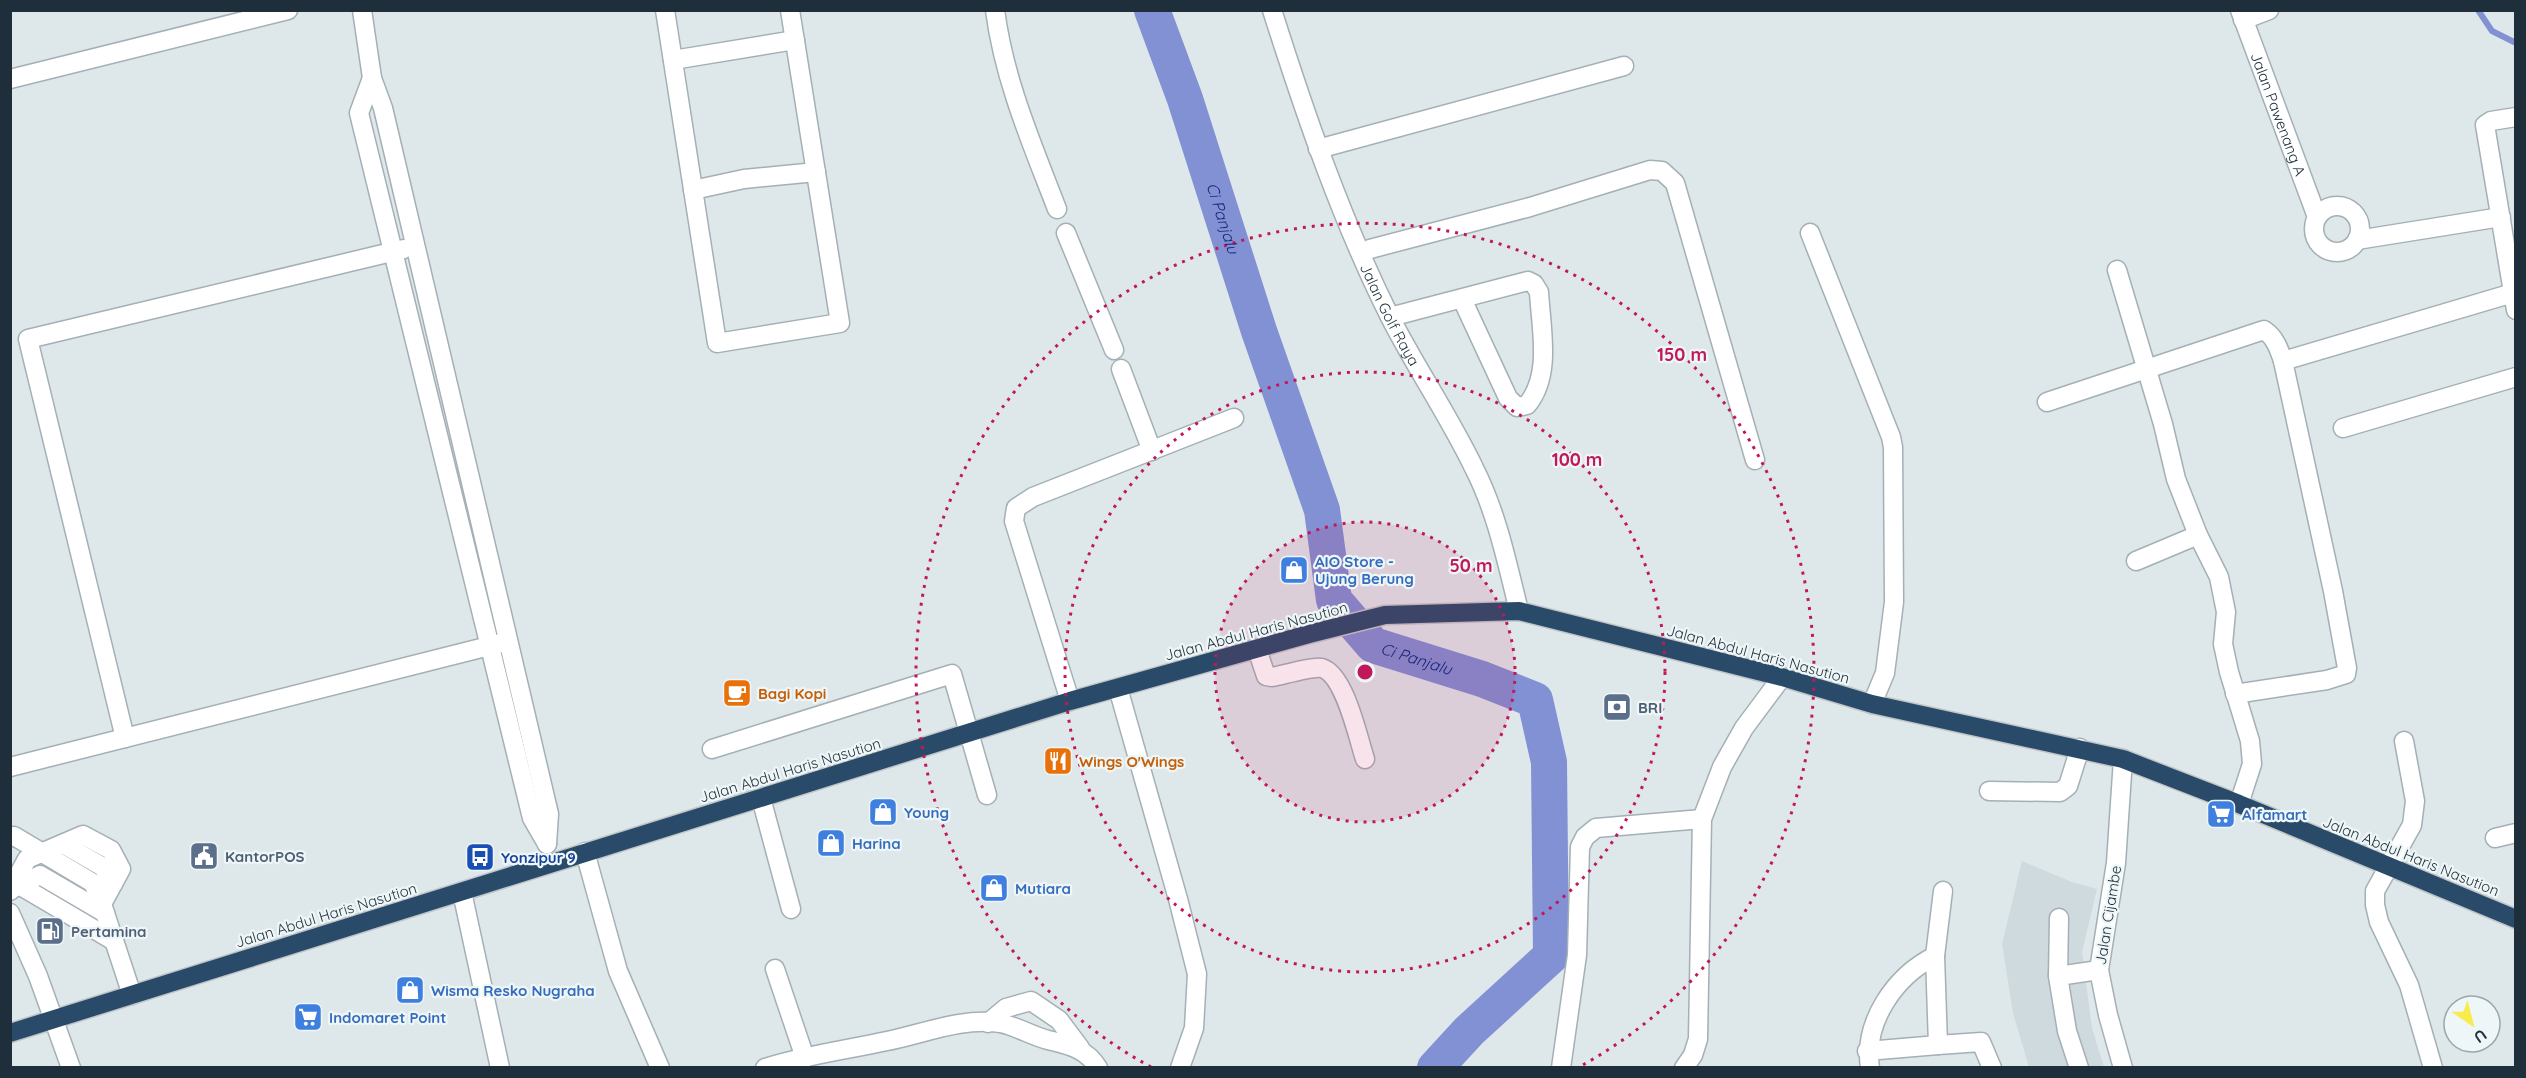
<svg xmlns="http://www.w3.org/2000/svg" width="2526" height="1078" font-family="Quicksand,sans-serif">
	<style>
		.built { fill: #cfdade }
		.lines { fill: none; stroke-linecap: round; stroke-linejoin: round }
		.stream { stroke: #8290d4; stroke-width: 6 }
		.river { stroke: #8290d4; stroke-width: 36 }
		.minor-casing { stroke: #a4b0b6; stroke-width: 21 }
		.highway-casing { stroke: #c0c5c8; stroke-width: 21 }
		.minor { stroke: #fff; stroke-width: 18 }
		.highway { stroke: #294b69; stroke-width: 18 }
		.ring { fill: none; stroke: #c2185b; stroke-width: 3; stroke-dasharray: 3 6 }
		.labels { text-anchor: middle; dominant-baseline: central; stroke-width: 4.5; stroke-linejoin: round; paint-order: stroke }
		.street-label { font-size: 15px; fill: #1e2f3b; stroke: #eef6f7 }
		.shop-label { font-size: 15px; font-weight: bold; fill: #366cbe; stroke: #eef6f7; text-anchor: start }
		.food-label { font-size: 15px; font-weight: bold; fill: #c56008; stroke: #eef6f7; text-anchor: start }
		.service-label { font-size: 15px; font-weight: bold; fill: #4e5e75; stroke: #eef6f7; text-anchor: start }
		.transit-label { font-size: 15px; font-weight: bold; fill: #164399; stroke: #eef6f7; text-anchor: start }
		.water-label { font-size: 16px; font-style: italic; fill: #162679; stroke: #eef6f7 }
		.centre { fill: #c2185b; stroke: #eef6f7; stroke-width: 3 }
		.ring-label { font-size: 18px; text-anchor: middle; font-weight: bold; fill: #c2185b; stroke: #eef6f7; stroke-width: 4.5; stroke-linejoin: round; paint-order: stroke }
	</style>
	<rect width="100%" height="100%" fill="#dee8eb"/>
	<path class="built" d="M2022,861L2072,882L2097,889L2082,952L2092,1028L2104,1067H2029L2013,1013L2002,944Z"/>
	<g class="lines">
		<path class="stream" d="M2478,10L2492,31L2516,43"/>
		<path class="river" id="s1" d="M1152,10L1185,99L1259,331L1322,510L1334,600L1373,645L1482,679L1535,700L1549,762L1551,956L1469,1031L1435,1068"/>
		<g class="minor-casing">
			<g id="minor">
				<path d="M362,10L372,78L383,108L549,814L547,844"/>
				<path d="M665,10L717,343L840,323L790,10"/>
				<path d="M995,10C1004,80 1032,144 1057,209"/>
				<path id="s2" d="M1272,10C1305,114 1341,219 1390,317C1416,368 1449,416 1474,468C1497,513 1507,563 1519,611"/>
				<path id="s3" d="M2240,10L2317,217"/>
				<path d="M2243,20L2269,10"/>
				<path d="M673,60L795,40"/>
				<path d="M372,78L359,113L532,818L547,844"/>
				<path d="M10,79L288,10"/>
				<path d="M2516,117L2491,121L2485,125L2516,310"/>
				<path d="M1318,149L1624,66"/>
				<path d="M693,190L744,179L816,172"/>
				<circle cx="2337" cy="229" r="23"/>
				<path d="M1066,233L1114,350"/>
				<path d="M1810,233L1891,437L1893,447L1894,602L1885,673L1872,704"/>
				<path d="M2357,240L2501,217"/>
				<path d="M1361,254L1370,249L1530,207L1650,170L1662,171L1675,183L1755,460"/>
				<path d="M2117,270L2163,424L2176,479L2198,535L2219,577L2226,612L2223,644L2229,672L2250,741L2252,764L2239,804"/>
				<path d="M1390,317L1528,281L1534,284L1539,292C1541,329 1552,375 1527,405L1517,407L1508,398L1462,299"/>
				<path d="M2283,361L2513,293"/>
				<path d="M1121,369L1152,451"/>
				<path d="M2047,402L2264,330C2275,337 2279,349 2283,361L2333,591L2347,668L2346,674L2327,680L2235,694"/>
				<path d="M2343,428L2516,377"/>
				<path d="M2136,561L2198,535"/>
				<path d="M1257,649L1266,676L1272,677C1283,675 1313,666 1322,668C1345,675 1358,738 1365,759"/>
				<path d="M1118,688L1178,899L1197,974L1194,1028L1180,1068"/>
				<path d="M1070,701L1014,521L1016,508L1033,497L1234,418"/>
				<path d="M125,738L28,339L404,249"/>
				<path d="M2404,741L2415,801L2412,825L2375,891V905L2379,922L2409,985L2433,1068"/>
				<path d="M712,749L952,674L987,795"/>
				<path d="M2123,759L2116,863L2099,970L2108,1015L2123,1068"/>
				<path d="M10,767L501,643"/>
				<path d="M1989,791L2060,792L2068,786L2080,748"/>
				<path d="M761,798L791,909"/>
				<path d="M10,837L14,836L93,883L102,904"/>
				<path d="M2495,838L2516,833"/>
				<path d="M63,844L103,867L113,884"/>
				<path d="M585,852L618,971L660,1068"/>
				<path d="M19,885L114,941"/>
				<path d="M12,889L40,875L105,913"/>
				<path d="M10,891L27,859L83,835L111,850L121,869L102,904L132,995"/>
				<path d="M462,892L500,1068"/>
				<path d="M10,913L38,976L71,1068"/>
				<path d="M1935,956L1943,891"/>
				<path d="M775,969L805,1058"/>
				<path d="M2058,976L2059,918"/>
				<path d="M988,1023L1006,1008L1031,1001L1059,1020L1080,1048"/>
				<path d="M1938,1045L1981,1042L1992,1068"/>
				<path d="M1867,1051L1938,1045L1935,956C1895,976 1863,1022 1870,1068"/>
				<path d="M765,1068C805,1055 846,1050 887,1041C923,1034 962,1017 1000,1023C1016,1026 1032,1036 1048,1040C1068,1045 1086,1048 1098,1068"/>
				<path d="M1561,1068L1577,955L1580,847L1585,837L1596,828L1702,819"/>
				<path d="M1684,1068L1693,1055L1698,1039L1702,819L1722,767L1744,728L1782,677"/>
				<path d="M2079,1068L2067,1031L2058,976L2099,970"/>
			</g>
		</g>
		<g class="highway-casing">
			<path id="highway" d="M10,1033L1070,701L1309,634L1385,615L1519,611L1782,677L1872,704L2123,759L2239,804L2516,919"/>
		</g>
		<use href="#minor" class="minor"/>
		<use href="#highway" class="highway"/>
	</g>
	<circle cx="1365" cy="672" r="150" fill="#c2185b" fill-opacity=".12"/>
	<g class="ring">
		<circle cx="1365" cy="672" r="150"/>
		<circle cx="1365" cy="672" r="300"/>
		<path d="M1151 1067A449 449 0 1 1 1579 1067"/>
	</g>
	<defs>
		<g id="shop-square" transform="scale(1.5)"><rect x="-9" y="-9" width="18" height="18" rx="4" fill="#3f7fe0" stroke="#eef6f7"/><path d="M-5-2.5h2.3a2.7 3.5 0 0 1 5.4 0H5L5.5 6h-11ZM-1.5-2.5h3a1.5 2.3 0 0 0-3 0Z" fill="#fff"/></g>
		<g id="cafe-square" transform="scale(1.5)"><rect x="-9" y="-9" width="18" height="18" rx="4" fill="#e8710a" stroke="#eef6f7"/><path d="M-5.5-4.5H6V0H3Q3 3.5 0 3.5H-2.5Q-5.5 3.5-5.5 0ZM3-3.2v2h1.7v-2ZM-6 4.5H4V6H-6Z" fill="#fff"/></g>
		<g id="bank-square" transform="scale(1.5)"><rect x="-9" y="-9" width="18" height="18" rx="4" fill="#5c6f8a" stroke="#eef6f7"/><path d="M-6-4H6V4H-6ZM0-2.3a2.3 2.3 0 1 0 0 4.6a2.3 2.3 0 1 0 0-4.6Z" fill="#fff"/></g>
		<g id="restaurant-square" transform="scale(1.5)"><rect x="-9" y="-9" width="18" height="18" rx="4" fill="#e8710a" stroke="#eef6f7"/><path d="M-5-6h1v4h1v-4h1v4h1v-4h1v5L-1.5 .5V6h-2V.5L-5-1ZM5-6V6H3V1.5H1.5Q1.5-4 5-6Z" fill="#fff"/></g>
		<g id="supermarket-square" transform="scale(1.5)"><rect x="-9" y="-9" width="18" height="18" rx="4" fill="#3f7fe0" stroke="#eef6f7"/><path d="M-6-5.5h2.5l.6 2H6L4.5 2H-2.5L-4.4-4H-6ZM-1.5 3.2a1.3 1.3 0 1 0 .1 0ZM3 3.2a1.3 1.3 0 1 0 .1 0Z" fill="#fff"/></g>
		<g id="civic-square" transform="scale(1.5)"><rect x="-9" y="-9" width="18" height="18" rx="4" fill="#5c6f8a" stroke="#eef6f7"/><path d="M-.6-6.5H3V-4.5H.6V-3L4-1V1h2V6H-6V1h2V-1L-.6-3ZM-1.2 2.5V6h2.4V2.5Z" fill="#fff"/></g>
		<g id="bus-square" transform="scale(1.5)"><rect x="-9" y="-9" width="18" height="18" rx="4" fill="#1a4fb4" stroke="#eef6f7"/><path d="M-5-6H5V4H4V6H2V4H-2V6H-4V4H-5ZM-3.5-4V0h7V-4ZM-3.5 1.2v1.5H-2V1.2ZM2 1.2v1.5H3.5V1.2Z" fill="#fff"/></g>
		<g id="fuel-square" transform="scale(1.5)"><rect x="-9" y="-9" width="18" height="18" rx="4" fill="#5c6f8a" stroke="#eef6f7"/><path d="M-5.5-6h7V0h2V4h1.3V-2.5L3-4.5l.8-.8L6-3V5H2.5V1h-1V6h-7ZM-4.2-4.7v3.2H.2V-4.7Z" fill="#fff"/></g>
	</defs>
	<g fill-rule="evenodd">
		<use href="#shop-square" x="1294" y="570"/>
		<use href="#cafe-square" x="737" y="693"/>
		<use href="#bank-square" x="1617" y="707"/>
		<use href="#restaurant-square" x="1058" y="761"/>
		<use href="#shop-square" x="883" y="812"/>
		<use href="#supermarket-square" x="2221" y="814"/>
		<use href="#shop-square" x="831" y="843"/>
		<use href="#civic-square" x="204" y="856"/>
		<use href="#bus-square" x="480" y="857"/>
		<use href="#shop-square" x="994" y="888"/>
		<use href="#fuel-square" x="50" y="931"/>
		<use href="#shop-square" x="410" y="990"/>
		<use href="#supermarket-square" x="308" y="1017"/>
	</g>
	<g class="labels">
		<g class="street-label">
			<text stroke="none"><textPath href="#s3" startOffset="111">Jalan Pawenang A</textPath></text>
			<text stroke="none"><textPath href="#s2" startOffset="327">Jalan Golf Raya</textPath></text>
			<text transform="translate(1256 631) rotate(-15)">Jalan Abdul Haris Nasution</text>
			<text transform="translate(1758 654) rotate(15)">Jalan Abdul Haris Nasution</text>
			<text transform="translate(790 770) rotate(-17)">Jalan Abdul Haris Nasution</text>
			<text transform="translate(2411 856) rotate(22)">Jalan Abdul Haris Nasution</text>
			<text transform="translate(326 915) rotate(-17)">Jalan Abdul Haris Nasution</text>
			<text transform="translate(2108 915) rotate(-81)">Jalan Cijambe</text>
		</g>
		<g class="shop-label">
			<text x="1315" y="561">AIO Store -<tspan x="1315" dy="17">Ujung Berung</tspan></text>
			<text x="904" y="812">Young</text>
			<text x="2242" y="814">Alfamart</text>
			<text x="852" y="843">Harina</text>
			<text x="1015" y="888">Mutiara</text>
			<text x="431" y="990">Wisma Resko Nugraha</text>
			<text x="329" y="1017">Indomaret Point</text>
		</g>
		<g class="food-label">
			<text x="758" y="693">Bagi Kopi</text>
			<text x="1079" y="761">Wings O'Wings</text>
		</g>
		<g class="service-label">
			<text x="1638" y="707">BRI</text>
			<text x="225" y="856">KantorPOS</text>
			<text x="71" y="931">Pertamina</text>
		</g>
		<g class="transit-label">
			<text x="501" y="857">Yonzipur 9</text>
		</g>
		<g class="water-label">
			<text stroke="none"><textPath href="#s1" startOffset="220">Ci Panjalu</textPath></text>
			<text stroke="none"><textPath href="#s1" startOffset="724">Ci Panjalu</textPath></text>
		</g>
	</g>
	<circle cx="1365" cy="672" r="9" class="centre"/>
	<g class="ring-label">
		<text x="1682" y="361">150 m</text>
		<text x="1577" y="466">100 m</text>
		<text x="1471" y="572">50 m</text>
	</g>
	<rect width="2526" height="1078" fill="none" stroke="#1e2f3b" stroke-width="24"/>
	<g transform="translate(2472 1024) rotate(145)"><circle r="28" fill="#eef6f7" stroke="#9ba6ac" stroke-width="1.5"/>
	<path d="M0-4.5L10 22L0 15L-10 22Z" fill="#faeb4c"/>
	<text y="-9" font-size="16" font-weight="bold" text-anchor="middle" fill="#1e2f3b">U</text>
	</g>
</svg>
